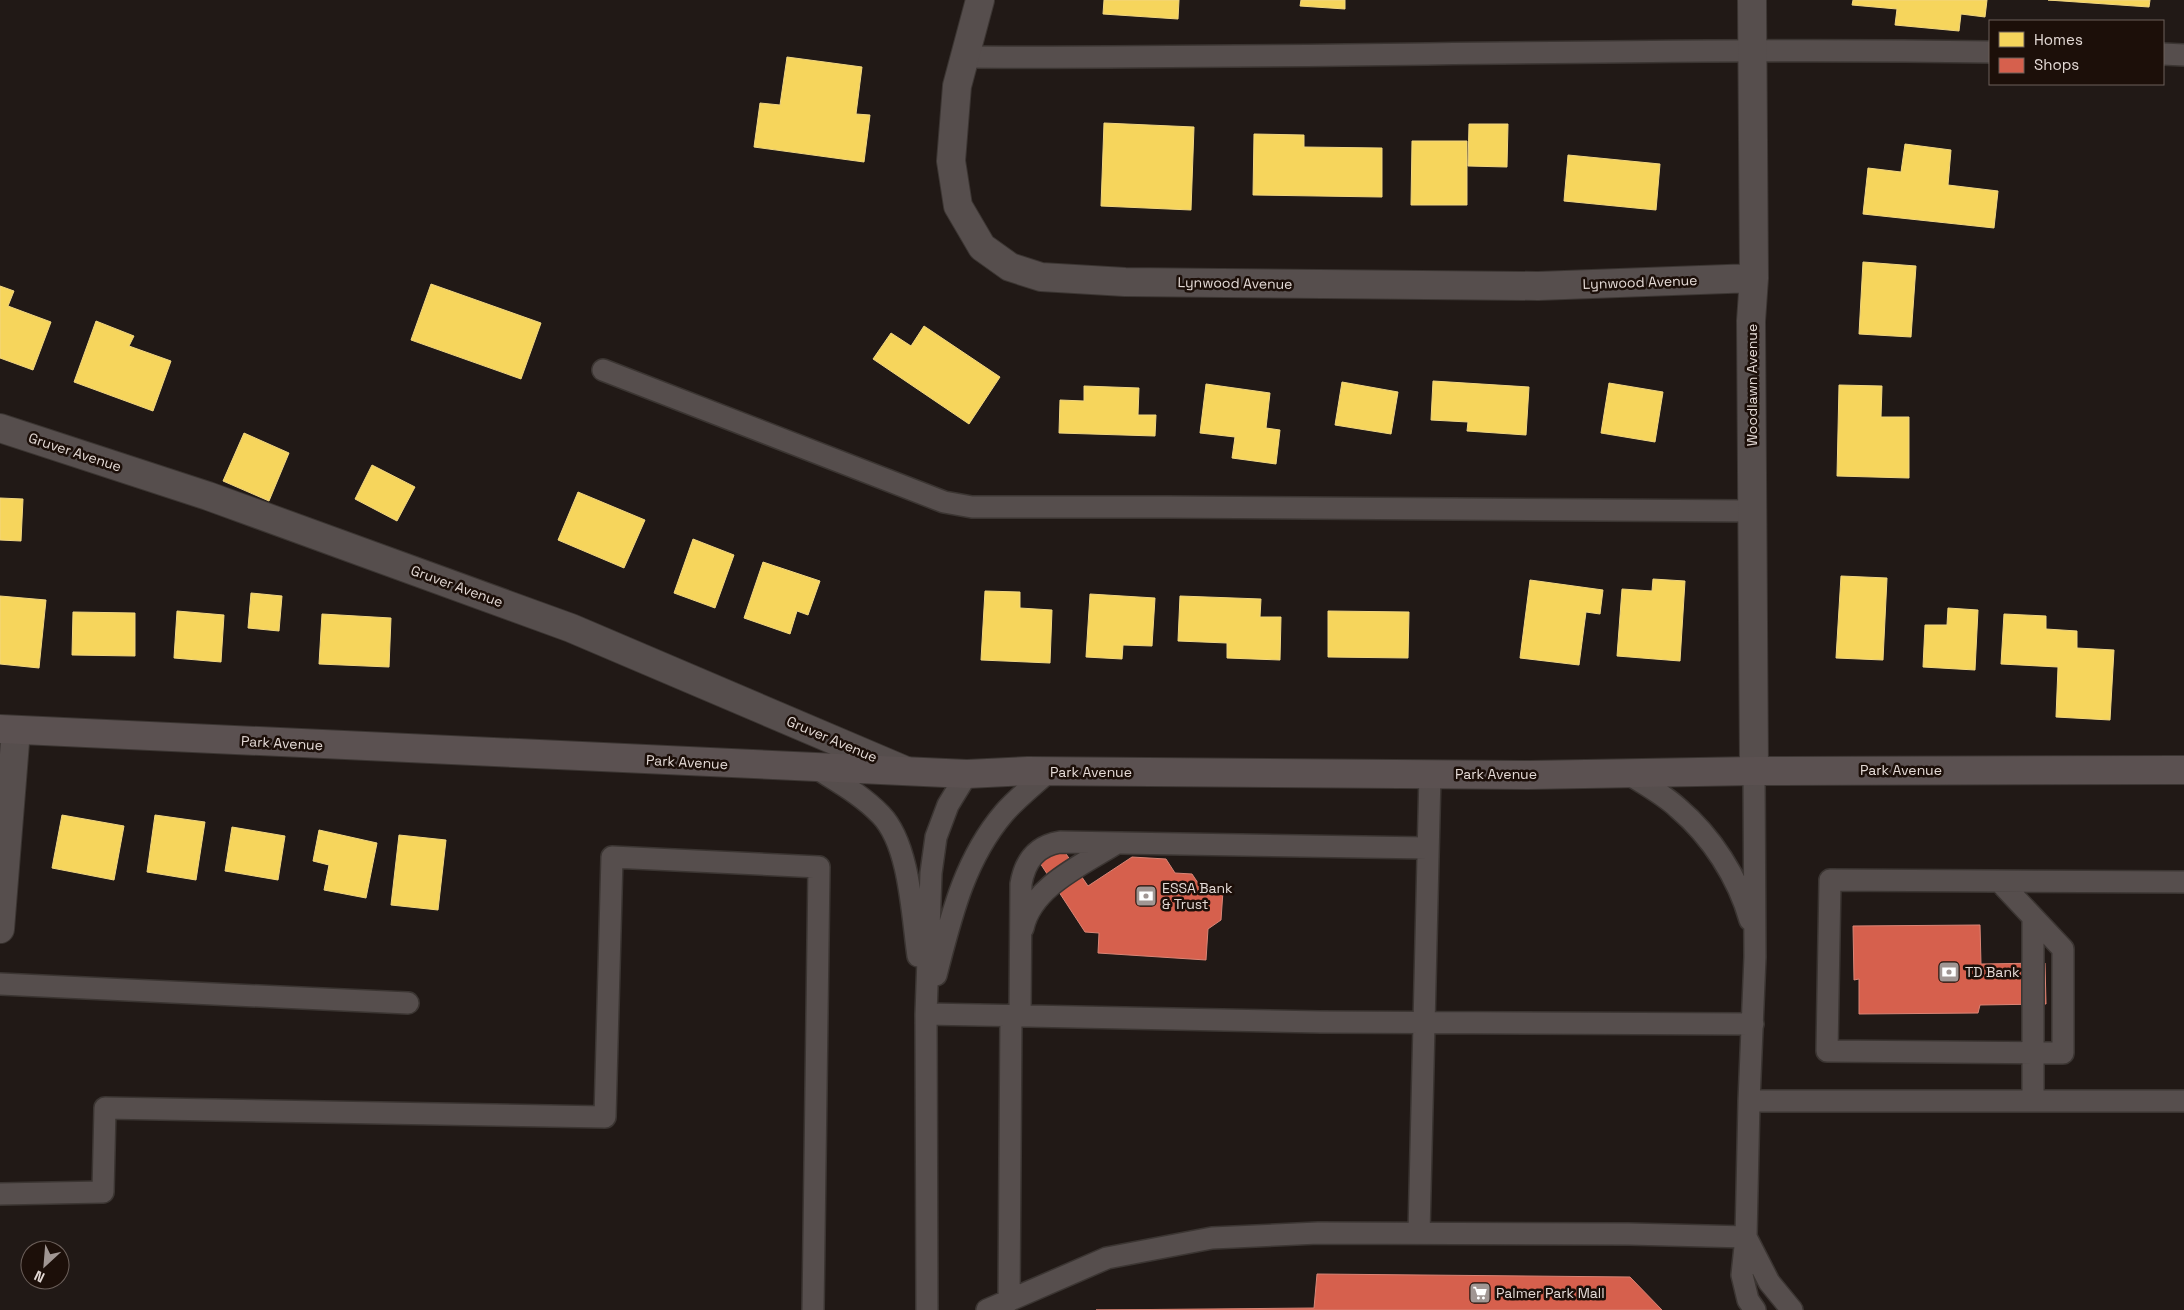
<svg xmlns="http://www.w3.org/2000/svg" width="2184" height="1310" font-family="'Space Grotesk',sans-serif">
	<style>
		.homes { fill: #f6d55c; stroke: #f1d681 }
		.shops { fill: #d6604d; stroke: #da8576 }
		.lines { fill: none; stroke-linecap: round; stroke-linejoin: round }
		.service-casing { stroke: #3b3532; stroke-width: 24 }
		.minor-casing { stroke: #3b3532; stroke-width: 30 }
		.secondary-casing { stroke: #3b3532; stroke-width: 30 }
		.service { stroke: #564e4d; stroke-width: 21 }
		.minor { stroke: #564e4d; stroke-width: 28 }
		.secondary { stroke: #5b5151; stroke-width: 28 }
		.labels { text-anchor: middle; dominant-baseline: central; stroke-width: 5; stroke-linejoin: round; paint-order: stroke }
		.street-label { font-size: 14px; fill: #e4dad6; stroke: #1c0f09 }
		.poi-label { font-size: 14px; fill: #e4dad6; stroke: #1c0f09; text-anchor: start }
	</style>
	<rect width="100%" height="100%" fill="#211916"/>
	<path class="homes" d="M1104,0H1179L1178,19L1103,14Z
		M1301,0H1345V9L1300,6Z
		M1853,0H1987L1985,17L1961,14L1959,31L1895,25L1897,9L1852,5Z
		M2048,0H2150L2149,7Z
		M787,57L862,67L856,114L870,115L864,162L754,147L760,103L780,105Z
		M1104,123L1194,127L1191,210L1101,206Z
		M1469,124H1508L1507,167L1468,166Z
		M1254,134L1304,135V147L1382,148V197L1253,195Z
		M1412,141H1467V205H1411Z
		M1905,144L1951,150L1948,185L1998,191L1994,228L1863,214L1868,168L1901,172Z
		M1568,155L1660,164L1656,210L1564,201Z
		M1863,262L1916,266L1911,337L1859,334Z
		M431,284L541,323L521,379L411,340Z
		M0,286L14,291L8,306L51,322L33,370L0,358Z
		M96,321L134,336L129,346L171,361L153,411L74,382Z
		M924,326L1000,377L969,424L873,359L891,333L911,346Z
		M1433,381L1529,387L1526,435L1467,431L1468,422L1431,420Z
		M1342,382L1398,392L1391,434L1335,425Z
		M1609,383L1663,392L1655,442L1601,433Z
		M1206,384L1270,393L1266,428L1280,430L1276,464L1232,458L1235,437L1200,433Z
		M1839,385L1882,386L1881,417H1909V478L1837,476Z
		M1084,386L1139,388L1138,415H1156L1155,436L1059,433L1060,400L1084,401Z
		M244,433L289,453L269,501L223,481Z
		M372,465L415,487L397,521L355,499Z
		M578,492L645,520L624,568L558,540Z
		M0,498L23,499L21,541L0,540Z
		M693,539L734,555L715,608L674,593Z
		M763,562L820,581L808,615L797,611L790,634L744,618Z
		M1841,576L1887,578L1883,660L1836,658Z
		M1653,579L1685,581L1680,661L1617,656L1622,589L1652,591Z
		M1530,580L1603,590L1600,614L1586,612L1579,665L1520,658Z
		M985,591L1020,592V608L1052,610L1050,663L981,660Z
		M251,593L282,596L279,631L248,628Z
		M1090,594L1155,598L1152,646L1123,645L1122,659L1086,657Z
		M0,596L46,600L39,668L0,664Z
		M1180,596L1261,599L1260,617H1281L1280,660L1227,658V643L1178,641Z
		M1948,608L1978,610L1975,670L1923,667L1925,625H1947Z
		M177,611L224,615L221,662L174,658Z
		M1328,611L1409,612L1408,658L1328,657Z
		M73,612L135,613V656L72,655Z
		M322,614L391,618L389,667L319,664Z
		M2004,614L2046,616V629L2077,631V648L2114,650L2110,720L2056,717L2058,667L2001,664Z
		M62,815L124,826L114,880L52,868Z
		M155,815L205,822L196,880L147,872Z
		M232,827L285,836L278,880L225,871Z
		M319,830L377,843L366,898L324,890L329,865L313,861Z
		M399,835L446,840L438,910L391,905Z"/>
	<path class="shops" d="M1062,848L1088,886L1132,857L1166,859L1175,873L1192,874L1202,889L1223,891L1221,920L1208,929L1206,960L1098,953L1099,933L1085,932L1040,863Z
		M1980,925L1981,964L2045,963L2046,1004L1980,1005L1978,1013L1859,1014V979L1854,980L1853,926Z
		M1317,1274L1630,1277L1662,1310H1096L1314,1308Z"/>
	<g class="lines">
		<g class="service-casing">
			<path id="service" d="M2163,54L2184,55
				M964,57C1306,59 1648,47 1990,52
				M603,370L944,502L972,507H1167L1752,511
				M816,768C838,782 862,795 881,815C910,845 912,915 918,956
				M1754,771L1755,957L1749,1101L1746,1237L1742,1275L1748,1300L1755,1310
				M1627,773C1644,784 1663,794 1678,808C1711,836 1738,877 1750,920
				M2000,882L2063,949V1053L1827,1051L1830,880L2184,882
				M1023,928C1032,886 1084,864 1117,843
				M936,975C951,917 964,860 1004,813C1017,798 1034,785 1049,771
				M0,984L408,1003
				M926,1014L1321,1022L1753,1024
				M1020,1015L1021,884C1025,861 1036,846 1060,842L1427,848
				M1749,1101H2184
				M2033,1101V918
				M0,1194L103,1192L105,1108L605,1117L612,857L819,867L813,1310
				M1419,1233L1430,774
				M1747,1239L1769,1282L1792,1310
				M1009,1301L1011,1015
				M927,1310L926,1014L931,873L936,837L948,805L967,774
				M987,1310L1107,1258L1212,1238L1318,1233L1629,1234L1746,1237"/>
		</g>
		<g class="minor-casing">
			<path id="minor" d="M980,0L957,86L951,161L958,206L982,247L1010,267L1041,277L1125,282L1538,286L1754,278
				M1752,0L1754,278L1751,321L1754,771
				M0,428L208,496L571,628L904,770
				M0,929L16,730"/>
		</g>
		<g class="secondary-casing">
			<path id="secondary" d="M0,729L967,774L1028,771L1529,775L1754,771L2184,770"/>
		</g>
		<use href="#service" class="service"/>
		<use href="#minor" class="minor"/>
		<use href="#secondary" class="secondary"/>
	</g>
	<defs>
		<g id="bank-square" transform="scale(1.125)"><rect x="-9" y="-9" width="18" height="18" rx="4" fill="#a09693" stroke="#1c0f09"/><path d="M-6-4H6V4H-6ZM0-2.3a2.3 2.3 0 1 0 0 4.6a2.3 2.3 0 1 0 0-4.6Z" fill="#fff"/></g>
		<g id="supermarket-square" transform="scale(1.125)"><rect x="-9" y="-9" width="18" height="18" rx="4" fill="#a09693" stroke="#1c0f09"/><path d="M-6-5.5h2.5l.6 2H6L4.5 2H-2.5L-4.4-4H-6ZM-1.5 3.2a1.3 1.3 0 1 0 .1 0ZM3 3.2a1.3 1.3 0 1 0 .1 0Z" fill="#fff"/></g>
	</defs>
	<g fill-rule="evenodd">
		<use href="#bank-square" x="1146" y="896"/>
		<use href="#bank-square" x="1949" y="972"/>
		<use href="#supermarket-square" x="1480" y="1293"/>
	</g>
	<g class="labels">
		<g class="street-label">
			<text transform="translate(1640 282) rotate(-2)">Lynwood Avenue</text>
			<text transform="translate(1235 283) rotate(1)">Lynwood Avenue</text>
			<text transform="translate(1752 385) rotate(-90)">Woodlawn Avenue</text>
			<text transform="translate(75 452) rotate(18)">Gruver Avenue</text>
			<text transform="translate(457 586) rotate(20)">Gruver Avenue</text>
			<text transform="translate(832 739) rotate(23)">Gruver Avenue</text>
			<text transform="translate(282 743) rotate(3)">Park Avenue</text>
			<text transform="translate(687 762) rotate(3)">Park Avenue</text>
			<text x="1901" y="770">Park Avenue</text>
			<text x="1091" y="772">Park Avenue</text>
			<text x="1496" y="774">Park Avenue</text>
		</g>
		<g class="poi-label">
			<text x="1162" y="888">ESSA Bank<tspan x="1162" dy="16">&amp; Trust</tspan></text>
			<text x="1965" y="972">TD Bank</text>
			<text x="1496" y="1293">Palmer Park Mall</text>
		</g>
	</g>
	<rect x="1989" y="20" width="175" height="65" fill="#1c0f09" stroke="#6c605b"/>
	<rect x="1999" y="32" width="25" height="15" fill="#f6d55c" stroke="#6c605b"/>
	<text x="2034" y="45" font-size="15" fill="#e4dad6">Homes</text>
	<rect x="1999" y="58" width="25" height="15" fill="#d6604d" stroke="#6c605b"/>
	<text x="2034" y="70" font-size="15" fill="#e4dad6">Shops</text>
	<g transform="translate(45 1265) rotate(206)"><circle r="24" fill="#1c0f09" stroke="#6c605b"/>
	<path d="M0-4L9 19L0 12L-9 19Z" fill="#a09693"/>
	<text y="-8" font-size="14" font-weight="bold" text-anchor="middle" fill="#e4dad6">N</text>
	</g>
</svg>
